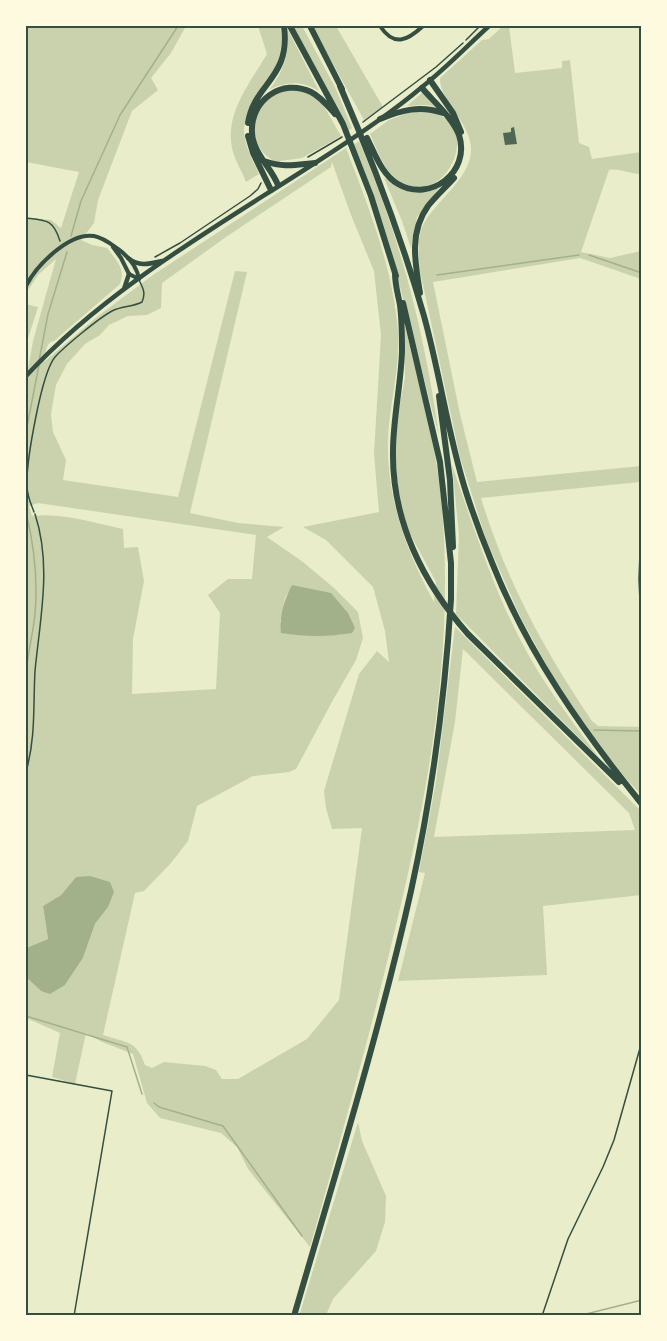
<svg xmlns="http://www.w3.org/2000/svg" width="667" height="1341" font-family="Roboto,sans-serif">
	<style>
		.green { fill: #cad2ad; fill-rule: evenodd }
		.water { fill: #a3b18a }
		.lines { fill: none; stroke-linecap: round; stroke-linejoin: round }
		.stream { stroke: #a3b18a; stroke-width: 1.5 }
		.building { fill: #4f6655 }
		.path { stroke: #344e41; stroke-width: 1.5 }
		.service { stroke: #344e41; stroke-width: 1.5 }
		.minor { stroke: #344e41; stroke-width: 4 }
		.tertiary { stroke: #344e41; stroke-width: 4.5 }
		.primary { stroke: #344e41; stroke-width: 6 }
		.trunk { stroke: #344e41; stroke-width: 6 }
		.neatline { fill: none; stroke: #344e41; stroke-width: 2 }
	</style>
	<rect width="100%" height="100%" fill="#e9edc9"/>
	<path class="green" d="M26,26H186L171,53L151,78L158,90L132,111L98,200L94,223L81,240L92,245L107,248C116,260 126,268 120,284L54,341C45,342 46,354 44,362L98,316L153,275L346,148C369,208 393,268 398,332C400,368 390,402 388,437C386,497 406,551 434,602L436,582L407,528L397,482L396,455L397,418L405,378V326C418,382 435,439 441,497C456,652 427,800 390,950C366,1050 338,1148 310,1247L248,1169L237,1147L221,1133L160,1118L147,1103L133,1054L102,1042L86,1033L75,1084L52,1077L60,1033L26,1018V977L41,991L65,985L83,958L95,924L108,907L76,877L61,895L43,906L48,939L26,948V380L33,341L56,259L38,275L26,293V218L51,220L61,228L79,172L26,162ZM332,162L351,215L374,271L381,335L374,454L379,512L303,527L326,540L373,587L385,631L389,662L377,651L359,674L324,791L326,808L332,829L362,828L339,1000L307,1039L238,1079H222L216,1070L205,1066L164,1062L152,1068L145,1065C136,1039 126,1043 103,1035L135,893L144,891L171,863L188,841L197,806L253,776L289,772L296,769L333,700L356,660L363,638L358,612L334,588L303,562L267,537L284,527L238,523L190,513L247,272L235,271L178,497L63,480L66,460L53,432L51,414L56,385L67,364L85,344L100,335L109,325L128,316L147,315L161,308L162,283L226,237L331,167ZM38,503L256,535L252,579H228L208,595L220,613L216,689L132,694L133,639L144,581L138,547L124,548L123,529C95,523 61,512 32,516L29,506ZM292,586L341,635H293L280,622L285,598Z
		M258,26H280C286,58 271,77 255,104C250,112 244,120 244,130C244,145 253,161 259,174L246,182C242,171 234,159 232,148C225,113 250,83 267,54Z
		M293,26H302L335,87L352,128L347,132Z
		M312,26H336L383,107L364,120Z
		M503,26H509L515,73L562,68V61L570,60L579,143L589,147L592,159L641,152V174C628,174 621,168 609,170L581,252L610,258L641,251V279L580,258L433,282L460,414L477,482L641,466L640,482L481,498C506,580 544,650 592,721L598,726L641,727V794L627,780L594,738L557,684L521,618L486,539L460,457L420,271C419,258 417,243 421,230C431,204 463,186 470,158C478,127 439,103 440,78L482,40L489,39Z
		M288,30L319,91C302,81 287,81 269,90C284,71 289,54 288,30Z
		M284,90H304L321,101L341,136L302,158L280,161L278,163C251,152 246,119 267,99C271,95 279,92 284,90Z
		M423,92L436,107L427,105L407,106Z
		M411,112C418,112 427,111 434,113C488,131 436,220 392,175C382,165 376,147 370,134L389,120Z
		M359,141C400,236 425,334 439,436L394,264L353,145Z
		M384,178C389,180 392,183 396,186C409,195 425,194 439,188L417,217L411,248L402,221Z
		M26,304L38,307L26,345Z
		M452,465C476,534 498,605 536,668C555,699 578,729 599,758L456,614L459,535Z
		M455,627L641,811V895L543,906L547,975L398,981L425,873L419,872L436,782ZM463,649L629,813L635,830L434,837L455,722Z
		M358,1122L362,1141L386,1196L385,1222L376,1251L333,1299L326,1315L300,1313Z"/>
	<path class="water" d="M292,585L331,593L348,613L355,628L352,633C329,637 304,637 281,633C279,616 284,600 292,585Z
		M90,876L110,882L114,892L108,907L95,924L83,958L65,985L50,994L41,991L26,977V948L48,939L43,906L61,895L76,877Z"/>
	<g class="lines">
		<path class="stream" d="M71,236L81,201L120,115L178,26
			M589,255L642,273
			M437,275L579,255
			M39,361L48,314L67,252
			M26,432L39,365
			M26,512C34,545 38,580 35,614C33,636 26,657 26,679C26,698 27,716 26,735
			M594,730L639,731
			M26,1016L127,1047L142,1094
			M154,1103L159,1107L223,1126L302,1236
			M401,1315L403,1316
			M578,1316L642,1300"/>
	</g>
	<path class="building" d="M514,127L517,144L505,145L503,133L511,132V128Z"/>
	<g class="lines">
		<path class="path" d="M466,40L480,26
			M363,122L436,67L463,43
			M308,157L342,137
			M26,218C46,220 53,219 60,241
			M155,257L180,243L250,196L258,189L261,183
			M642,501L639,579L642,647
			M26,772C36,736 33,707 35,671C40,618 52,566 35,514
			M26,1075L112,1091L74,1316
			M75,1314L146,1316
			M542,1316L568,1239L603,1167L614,1140L642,1041"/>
		<path class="service" d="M34,512C31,504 27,496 27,486C26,463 41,374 55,357C65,346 99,318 112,311C121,306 133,307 142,302C146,293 143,288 139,280"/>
		<path class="minor" d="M380,26C394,47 407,41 423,26
			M113,247L121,258L129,274L139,279
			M26,286C36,266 69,232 94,236C104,238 111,244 118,249C129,257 137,267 139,279"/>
		<path class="tertiary" d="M128,258C139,267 149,264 162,261
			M124,289L129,274
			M26,376C106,289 216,227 315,163C351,140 389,115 422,87C446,68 467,46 489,26"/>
		<path class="primary" d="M294,1316C335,1175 379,1034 411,891C432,795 445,697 451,599"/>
		<path class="trunk" d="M290,26L343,124L371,196L396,276
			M310,26L342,89
			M430,80L453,113L461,132
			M340,86C373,162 401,236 424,316C440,374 448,435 466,492C474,517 483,541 493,565C528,653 582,730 641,803
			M380,119C402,110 420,105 443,113
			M248,123C254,83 291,79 284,26
			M248,136L253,153L271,190
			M367,138C375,154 382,175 398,184C430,203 471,172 459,135C452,117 434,102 422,88
			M264,161C285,168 294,165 315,163
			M278,185C271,167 253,153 252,133C250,100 282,78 311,92C321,97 328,106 335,114
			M395,273C395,285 398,294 400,305C402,320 402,336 402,351C401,385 393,418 393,452C392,521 423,583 468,634L619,782
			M420,293C415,263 409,232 428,206C436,196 445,188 454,178
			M403,303L440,462L451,563V599
			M439,396L450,480L453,547"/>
	</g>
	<rect width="667" height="1341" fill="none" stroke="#fefae0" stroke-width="54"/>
	<rect x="27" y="27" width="613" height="1287" class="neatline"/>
</svg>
